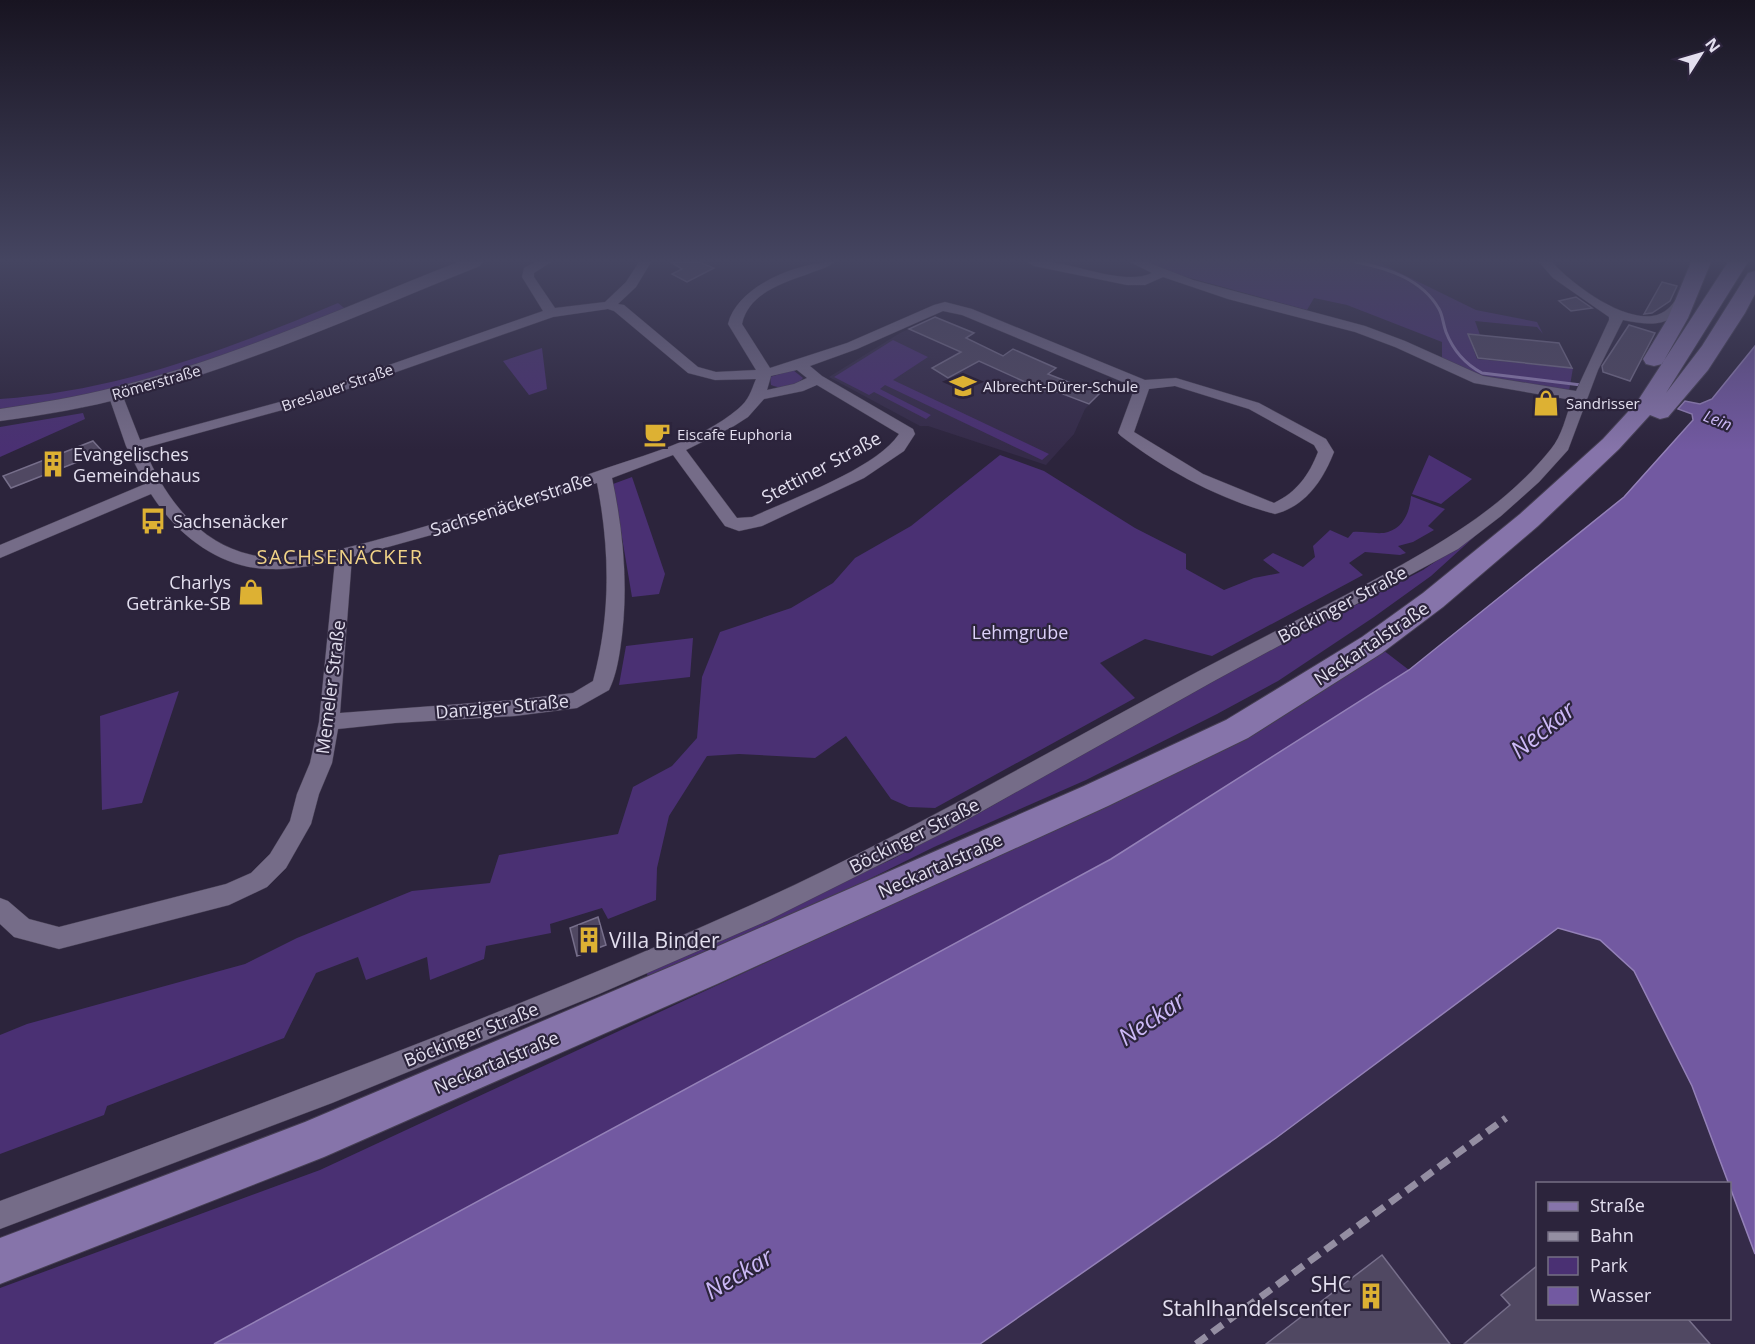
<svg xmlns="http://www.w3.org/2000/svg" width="1755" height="1344" font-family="'Open Sans',sans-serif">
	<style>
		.built { fill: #352b49 }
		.green { fill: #4a3073 }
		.water { fill: #7259a1; stroke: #9481b8; stroke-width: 1.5 }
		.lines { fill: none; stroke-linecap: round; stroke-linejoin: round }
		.stream { stroke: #9481b8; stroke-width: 3 }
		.building { fill: #504862; stroke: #776f8b; stroke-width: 1.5 }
		.street-casing { stroke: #463f53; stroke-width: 1 }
		.secondary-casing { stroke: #463f53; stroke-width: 1 }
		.primary-casing { stroke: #463f53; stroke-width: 2 }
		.street { fill: #756c88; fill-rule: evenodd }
		.secondary { fill: #756c88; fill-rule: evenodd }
		.primary { fill: #8674aa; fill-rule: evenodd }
		.rail { stroke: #948ea2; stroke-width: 7; stroke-dasharray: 13 7; stroke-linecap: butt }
		.labels { text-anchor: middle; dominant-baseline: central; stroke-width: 4.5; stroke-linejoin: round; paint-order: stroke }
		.far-street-label { font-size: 15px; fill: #e3dfef; stroke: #2c243c }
		.far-poi-label { font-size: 15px; fill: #e3dfef; stroke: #2c243c; text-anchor: start }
		.far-water-label { font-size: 16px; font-style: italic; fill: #ccb9f6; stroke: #2c243c }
		.poi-label { font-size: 18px; fill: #e3dfef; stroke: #2c243c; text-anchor: start }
		.street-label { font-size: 18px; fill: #e3dfef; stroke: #2c243c }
		.park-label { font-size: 18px; fill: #ddd1fa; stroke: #2c243c }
		.neighbourhood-label { font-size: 20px; letter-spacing: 1.5px; fill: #f1d387; stroke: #2c243c }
		.near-poi-label { font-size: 21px; fill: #e3dfef; stroke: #2c243c; text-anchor: start }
		.near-water-label { font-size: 24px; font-style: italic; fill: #ccb9f6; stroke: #2c243c }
	</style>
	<rect width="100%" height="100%" fill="#2c243c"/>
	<path class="built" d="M934,317L974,333L967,338L1006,357L1007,356L1005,354L1013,349L1056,368L1048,374L1045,373L1099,394L1085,409L1074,434L1046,465L928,426H920L829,377L900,333Z
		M1558,928L1600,940L1634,971L1692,1086L1729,1183L1538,1184V1318H1730V1186L1755,1254V1344H980L1276,1138Z"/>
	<path class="green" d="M1146,262H1378L1476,310L1537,322L1543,334L1537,327L1475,321L1480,335L1468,334L1477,359L1573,368L1569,391L1475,375L1442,360V342L1347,305L1314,298L1307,310L1168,272Z
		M338,303L353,315L202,375L98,404L0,419V399C119,391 229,349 338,303Z
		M893,340L928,357L893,380L1049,454L1042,460L885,385L880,389L931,415L926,419L874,392L869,395L834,377Z
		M542,348L547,389L529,395L503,361Z
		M793,370L803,378C795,387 782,390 771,385L770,377Z
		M83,413L85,419L0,457V427Z
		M1000,455L1044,471L1135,528L1186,554V569L1224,590L1254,578L1280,573L1263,560L1273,553L1303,567L1315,557L1313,546L1330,530L1348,538L1353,532C1364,531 1379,535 1388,532C1404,527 1410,511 1411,496L1445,509L1428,526L1434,530L1413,542L1398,546L1406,553L1400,555L1365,552L1349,563L1363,575L1212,656L1145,639L1100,663L1135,698L935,808L909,807L891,799L846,736L815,758L739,754L707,756L669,816L657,868L656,900L608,919L602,908L550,924L551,933L486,946L484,959L430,980L427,957L366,980L358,957L316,973L284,1038L107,1106L104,1115L0,1154V1035L27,1024L245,964L297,938L412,891L490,883L499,855L618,834L633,787L672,766L697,738L702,677L720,632L791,608L833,583L855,558L911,526Z
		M1429,455L1472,479L1441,504L1412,494Z
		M632,477L665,574L659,594L632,597L613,484Z
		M1483,529L1431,576L1374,617L1278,681L1217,714L1086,780L934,847L843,892L648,978L646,969L893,859L990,807L1185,694L1423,570Z
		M693,638L690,677L619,685L626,646Z
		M1383,650L1409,670L1111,859L214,1344H0V1288L320,1170L1176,772Z
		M179,691L142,803L102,810L100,716Z"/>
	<path class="water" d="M1755,346V1254L1692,1086L1634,971L1600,940L1558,928L1276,1138L980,1344H214L1111,859L1409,670L1624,497L1693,420L1692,414L1678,409L1685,401L1700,404L1712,399Z"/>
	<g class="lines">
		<path class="stream" d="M1356,262C1387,268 1422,279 1439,309C1443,316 1443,324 1446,332C1453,350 1465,364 1482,373L1581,385"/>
	</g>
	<path class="building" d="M671,262H699L714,268L687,282L672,274L682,269Z
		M1662,282L1677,286L1670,301L1652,313L1644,314Z
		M1576,297L1592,308L1571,311L1559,301Z
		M935,317L974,333L966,338L1003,356L1013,349L1056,368L1048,374L1099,394L1089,404L1050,389L1045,391L979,361L948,378L932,368L961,352L909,329Z
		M1629,325L1655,333L1630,381L1603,372L1602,366Z
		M1468,334L1559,343L1572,368L1478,358Z
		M93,441L103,452L11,488L3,476Z
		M598,917L606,945L577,956L570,928Z
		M1382,1255L1450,1344H1266L1323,1300Z
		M1538,1265V1318H1687L1710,1344H1464L1510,1305L1501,1295Z"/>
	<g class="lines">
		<g class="street-casing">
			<path id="street" d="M535,262H551L534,273V277L555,308L605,302L626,282L639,262H651L636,287L618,304L624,305L698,367L716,372L756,370L728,324C737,286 798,262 834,262C828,268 817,270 808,274C782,283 748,294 742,324L770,368L847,343L934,305L945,302L972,309L1145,380L1176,378L1259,403L1326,439L1334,452C1323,480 1306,506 1275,514C1219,499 1167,471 1121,436L1118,433L1135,387L962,315L943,311L857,349L810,366L822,376L913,429L915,434L904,451L864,478L762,526L739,531L725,526L673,455L612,478C624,535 629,592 620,650C618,663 615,678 609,690L577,708L515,716L395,723L338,729L332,763L319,794L311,824L286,868L267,887L229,905L59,949L14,937L0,924V898L8,901L29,919L59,927L226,884L251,873L270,854L290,821L297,794L310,763L319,722L335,561C314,565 292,570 270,569C220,569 176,534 151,494L0,558V545L145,484L126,446L108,394L110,391H120L122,394L140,440L298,397L543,311L522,277L524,268ZM608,309L614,311L688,373L715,380L756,379C751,391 749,400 738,409C700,441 644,455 598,471C533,494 466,515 399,534C357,545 296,564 252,555C198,543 164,497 144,448L308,403L553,317ZM797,370L807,378L794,384L767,390L771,376ZM817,385L899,434C877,468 791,499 752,517L737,518L686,450L734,426L748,417L764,399L803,391ZM1175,386L1249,409L1314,445L1318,452C1309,475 1297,492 1274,503L1203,474L1134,432L1149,389ZM597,483C610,550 611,615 593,681L573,693L515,700L340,713L352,557L460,527Z
				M1028,262C1037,262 1047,261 1056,263C1083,267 1127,285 1152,273L1130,262H1147L1193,280L1365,326L1405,341L1483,376L1576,391L1609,320V317L1553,278L1539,262H1552C1573,285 1625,324 1657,315C1669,311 1674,302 1681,293H1691L1693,296C1672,326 1657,327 1623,320L1598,370L1568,450L1539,482L1501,516L1458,549L1214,681L945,832L769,920L599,994L332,1103L0,1229V1201C252,1107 506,1015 751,905C904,836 1049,751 1197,672C1255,641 1314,612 1372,581C1437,546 1504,508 1551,449C1562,436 1566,416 1572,400L1474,383L1395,347L1355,332L1228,299L1163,277L1145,285H1127L1034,266Z"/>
		</g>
		<g class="secondary-casing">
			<path id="secondary" d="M458,262H483L480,266C365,312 250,364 130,396C87,408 44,415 0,421V409C39,403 78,397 116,387C234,358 346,306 458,262Z"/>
		</g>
		<g class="primary-casing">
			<path id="primary" d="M1691,262H1711L1688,318L1662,364L1654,366L1646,364L1643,359L1668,318Z
				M1728,262H1748L1666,393L1702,346L1748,273L1755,271V294L1745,313L1708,370L1668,417L1660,419L1650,415L1619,449L1538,526L1443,607L1382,653L1248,738L1108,806L717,984L324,1157L0,1284V1238L305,1122L691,958L1084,786L1226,720L1362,637L1423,593L1520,514L1603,439L1637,402Z"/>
		</g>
		<use href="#street" class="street"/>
		<use href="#secondary" class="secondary"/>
		<use href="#primary" class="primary"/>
		<path class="rail" d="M1196,1344L1506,1118"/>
	</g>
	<linearGradient id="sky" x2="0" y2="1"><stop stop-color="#181421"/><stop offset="0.58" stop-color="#454561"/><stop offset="1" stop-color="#454561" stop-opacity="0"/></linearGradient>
	<rect width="1755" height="450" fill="url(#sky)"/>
	<defs>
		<g id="school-bare" transform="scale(2.07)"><path d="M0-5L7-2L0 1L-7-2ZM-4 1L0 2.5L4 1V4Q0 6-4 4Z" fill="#ddb133" stroke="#2c243c" stroke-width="2.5" paint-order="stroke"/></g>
		<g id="shop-bare" transform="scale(2.07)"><path d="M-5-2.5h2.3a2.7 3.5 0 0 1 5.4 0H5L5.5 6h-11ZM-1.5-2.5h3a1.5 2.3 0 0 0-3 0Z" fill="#ddb133" stroke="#2c243c" stroke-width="2.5" paint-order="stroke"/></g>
		<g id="cafe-bare" transform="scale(2.07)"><path d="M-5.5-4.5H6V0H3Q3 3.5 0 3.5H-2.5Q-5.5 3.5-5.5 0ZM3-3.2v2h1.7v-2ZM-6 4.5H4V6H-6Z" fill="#ddb133" stroke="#2c243c" stroke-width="2.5" paint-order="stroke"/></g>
		<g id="building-bare" transform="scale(2.07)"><path d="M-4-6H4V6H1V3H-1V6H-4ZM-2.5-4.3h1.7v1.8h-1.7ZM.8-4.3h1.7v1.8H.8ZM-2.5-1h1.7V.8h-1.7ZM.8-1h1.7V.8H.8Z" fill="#ddb133" stroke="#2c243c" stroke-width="2.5" paint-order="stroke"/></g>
		<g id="bus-bare" transform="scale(2.07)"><path d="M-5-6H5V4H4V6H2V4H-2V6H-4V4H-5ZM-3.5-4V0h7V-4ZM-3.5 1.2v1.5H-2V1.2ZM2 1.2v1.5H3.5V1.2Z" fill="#ddb133" stroke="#2c243c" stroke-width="2.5" paint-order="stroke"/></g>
	</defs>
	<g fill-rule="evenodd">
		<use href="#school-bare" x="963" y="386"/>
		<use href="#shop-bare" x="1546" y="403"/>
		<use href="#cafe-bare" x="657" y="434"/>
		<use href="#building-bare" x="53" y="464"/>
		<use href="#bus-bare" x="153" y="521"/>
		<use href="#shop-bare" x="251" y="592"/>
		<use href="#building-bare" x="589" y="940"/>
		<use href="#building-bare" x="1371" y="1296"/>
	</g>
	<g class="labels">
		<g class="far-street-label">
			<text transform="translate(156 382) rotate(-16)">Römerstraße</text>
			<text transform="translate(337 387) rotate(-19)">Breslauer Straße</text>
		</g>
		<g class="far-poi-label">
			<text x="983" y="386">Albrecht-Dürer-Schule</text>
			<text x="1566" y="403">Sandrisser</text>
			<text x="677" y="434">Eiscafe Euphoria</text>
		</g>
		<g class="far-water-label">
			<text transform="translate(1718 420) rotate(22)">Lein</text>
		</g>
		<g class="poi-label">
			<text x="73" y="454">Evangelisches<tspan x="73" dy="21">Gemeindehaus</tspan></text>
			<text x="173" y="521">Sachsenäcker</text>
			<text x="231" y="582" text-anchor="end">Charlys<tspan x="231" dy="21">Getränke-SB</tspan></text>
		</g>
		<g class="street-label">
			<text transform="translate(821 467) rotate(-28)">Stettiner Straße</text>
			<text transform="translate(511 504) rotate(-18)">Sachsenäckerstraße</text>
			<text transform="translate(1342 604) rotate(-28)">Böckinger Straße</text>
			<text transform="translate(1371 643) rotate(-34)">Neckartalstraße</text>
			<text transform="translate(330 687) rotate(-83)">Memeler Straße</text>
			<text transform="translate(502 706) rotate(-5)">Danziger Straße</text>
			<text transform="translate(914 835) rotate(-27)">Böckinger Straße</text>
			<text transform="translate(940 865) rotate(-24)">Neckartalstraße</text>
			<text transform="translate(471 1034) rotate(-22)">Böckinger Straße</text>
			<text transform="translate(496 1062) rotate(-23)">Neckartalstraße</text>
		</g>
		<g class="park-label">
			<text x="1020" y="632">Lehmgrube</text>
		</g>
		<g class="neighbourhood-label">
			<text x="340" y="556">SACHSENÄCKER</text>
		</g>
		<g class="near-poi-label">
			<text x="609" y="940">Villa Binder</text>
			<text x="1351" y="1284" text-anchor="end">SHC<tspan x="1351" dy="24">Stahlhandelscenter</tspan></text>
		</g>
		<g class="near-water-label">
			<text transform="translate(1542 729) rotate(-39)">Neckar</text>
			<text transform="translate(1151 1018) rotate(-34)">Neckar</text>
			<text transform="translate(738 1273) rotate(-31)">Neckar</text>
		</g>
	</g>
	<rect x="1536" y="1182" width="195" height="138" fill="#2c243c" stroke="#756f84" stroke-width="1.5"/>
	<rect x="1548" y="1202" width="30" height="9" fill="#8674aa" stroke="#756f84" stroke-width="1.5"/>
	<text x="1590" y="1212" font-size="18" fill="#e3dfef">Straße</text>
	<rect x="1548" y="1232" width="30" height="9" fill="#948ea2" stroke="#756f84" stroke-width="1.5"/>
	<text x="1590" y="1242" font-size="18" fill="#e3dfef">Bahn</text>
	<rect x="1548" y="1257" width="30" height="18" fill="#4a3073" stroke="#756f84" stroke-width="1.5"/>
	<text x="1590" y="1272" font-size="18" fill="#e3dfef">Park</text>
	<rect x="1548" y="1287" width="30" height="18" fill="#7259a1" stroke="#756f84" stroke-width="1.5"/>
	<text x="1590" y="1302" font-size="18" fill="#e3dfef">Wasser</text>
	<g transform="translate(1701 54) rotate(53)" stroke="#2c243c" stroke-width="4.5" paint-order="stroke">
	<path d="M0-4.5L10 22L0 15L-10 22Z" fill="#e3dfef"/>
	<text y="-9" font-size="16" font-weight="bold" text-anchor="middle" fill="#e3dfef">N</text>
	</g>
</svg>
